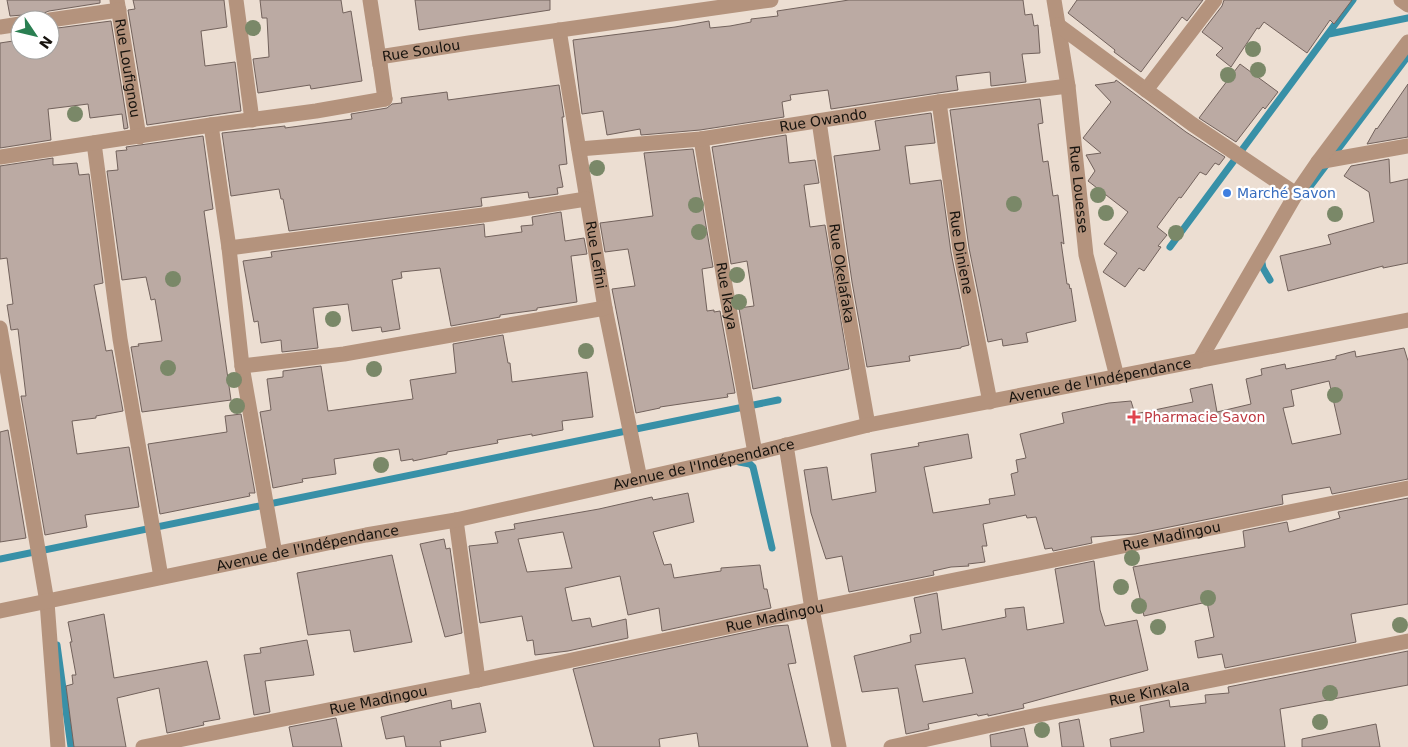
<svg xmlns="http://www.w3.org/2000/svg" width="1408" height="747" font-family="'DejaVu Sans',sans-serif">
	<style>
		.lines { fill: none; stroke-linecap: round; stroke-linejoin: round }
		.stream { stroke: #3890a7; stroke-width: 7 }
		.building { fill: #bbaaa3; stroke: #72625c; fill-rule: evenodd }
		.minor { stroke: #b4937d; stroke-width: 15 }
		.tree { fill: #7a8868 }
		.shop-dot { fill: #3f7fe0; stroke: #fff; stroke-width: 2 }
		.health-dot { fill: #e0444e; stroke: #fff; stroke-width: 2 }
		.labels { text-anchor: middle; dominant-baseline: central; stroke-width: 4.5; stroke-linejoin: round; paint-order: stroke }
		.street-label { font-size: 14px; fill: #17130e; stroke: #fff }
		.shop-label { font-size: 14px; fill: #366cbe; stroke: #fff; text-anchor: start }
		.health-label { font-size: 14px; fill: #be3a42; stroke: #fff; text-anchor: start }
	</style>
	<rect width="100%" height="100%" fill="#ecded2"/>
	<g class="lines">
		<path class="stream" d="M1329,34L1408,18
			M1303,196L1408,56
			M1170,247L1353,0
			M1261,258L1263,268L1270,280
			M739,462L750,464L753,467L772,548
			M0,559L778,400
			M57,645L71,747"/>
	</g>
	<path class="building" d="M7,0H100V3L49,11L44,13L41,20H28L23,15L10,16Z
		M133,0H224L227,27L201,31L205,66L235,62L241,111L147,125L128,10L135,9Z
		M260,0H341L343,13L351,11L362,81L311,89L310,85L258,93L253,59L269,57L267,18H262Z
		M415,0H550V10L419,30Z
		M849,0H1023L1025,15L1032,14L1034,26L1038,25L1040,53L1022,54L1026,82L991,86L990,72L956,76L958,90L831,109L828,90L790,95L791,100L782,102L784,117L700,130L641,135L640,129L607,135L603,111L582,114L573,40L675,27L709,21L710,28L730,26L751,22V19L778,16L777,11Z
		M1077,0H1203L1187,21L1182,17L1141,72L1114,52L1115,50L1068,13Z
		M1224,0H1352L1334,24L1330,20L1307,53L1264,22L1259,29L1257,28L1231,67L1216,55L1223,48L1202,32L1222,6Z
		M111,21L128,128L124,129L122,114L90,118L88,104L48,109L51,140L0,148V43L13,41L12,35L20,33V50H50V29Z
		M1240,64L1278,92L1265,109L1263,107L1236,142L1199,118Z
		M1116,80L1186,132L1225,157L1219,165L1215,163L1206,175L1200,172L1181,198L1179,197L1157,227L1167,235L1158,246L1161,247L1144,271L1139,268L1125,287L1103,272L1117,253L1104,244L1128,212L1088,181L1095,171L1086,155L1101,153L1083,138L1111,102L1095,85L1115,82Z
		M1408,84V137L1367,144L1376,128L1377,129Z
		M559,85L564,117H562L567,164L559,165L563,187L557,188L558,194L529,198L528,192L481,198L482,206L289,231L283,199H281L279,189L231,196L222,133L285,126V128L352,119L351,114L387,108L392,104L402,103L401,98L447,92L448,100Z
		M1040,99L1043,123L1038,124L1043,162L1048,161L1053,196L1058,195L1064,244L1061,242L1067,284H1069L1070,289L1071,288L1076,321L1026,333L1028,342L1003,346L1002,339L988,342L969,248L950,110Z
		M931,113L935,143L905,146L910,184L941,180L951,252L969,345L961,347V348L909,356L910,361L867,367L852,282L834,156L880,150L875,121Z
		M786,135L789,163L815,160L819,183L804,185L810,227L825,225L849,369L753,389L739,308L754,306L747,261L731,264L712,147Z
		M203,136L213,209L204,211L231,400L142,412L131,347L139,346L138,344L162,341L155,299L151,300L146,277L122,280L107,171L118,170L116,151L127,150L126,147Z
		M693,149L713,267L702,269L707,311L714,310V312L720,311L735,393L727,394L728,397L660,407V408L636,413L612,289L635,286L628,249L605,252L600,223L653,216L644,153Z
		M53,158V165L77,163L79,175L89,174L103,283L94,285L106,351L112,350L123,411L96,416V418L72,421L77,454L129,447L139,507L85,515L87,527L45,535L21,396H26L18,329L11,330L7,305L13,304L7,258L0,259V166Z
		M1389,159L1390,183L1408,179V263L1383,268V266L1288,291L1280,256L1331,244L1328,235L1374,222L1369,192L1344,176L1351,166Z
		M561,212L565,241L584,238L587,254L571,256L577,302L537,308V310L500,315V317L451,326L440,268L401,272L402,278L392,280L400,329L382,332L381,327L352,331L348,304L313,308L318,348L282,352L281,340L261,343L258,321L254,322L243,261L272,257L271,252L484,224L485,237L522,232L521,226L533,225L532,217Z
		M503,335L508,363H510L512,382L587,372L593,417L562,421L563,430L532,436V434L497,440L498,443L447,452V454L413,461V459L401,461L399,449L334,459L336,474L302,479L303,482L273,488L260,412L271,410L267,379L283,377V371L321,366L328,411L413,399L410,380L456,373L453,344Z
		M1404,348L1408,361V479L1332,494L1330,487L1282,495L1283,504L1135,534L1091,537L1092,543L1053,551L1052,548L1045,549L1036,517L1027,518L1026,515L983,524L987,546H982L985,562L968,564L969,566L951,567L933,571L934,575L849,592L842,556L826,559L811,513L804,470L827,467L832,500L876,492L871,454L919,446L918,443L968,434L972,458L924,467L933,513L990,504L989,499L1015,495L1011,474L1018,472L1016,460L1026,458L1020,434L1064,423L1062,413L1109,403L1131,401L1135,414L1193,402L1190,389L1212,384L1217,412L1251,404L1246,379L1262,375L1261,369L1285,364L1286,369L1336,359V356L1355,351L1356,357ZM1329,381L1341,434L1292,444L1283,408L1294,406L1291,390Z
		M241,414L255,493H249L250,496L160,514L148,444L227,432L225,416Z
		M8,430L26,538L0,542V432Z
		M688,493L694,522L653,532L664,565L671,564L674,578L721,571V568L760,565L764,589H767L771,608L662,631L659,608L628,615L620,576L565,588L572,621L590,618L592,627L626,619L628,638L568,651L535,655L533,640L527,641L522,616L480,623L469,546L498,543L495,532L515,529L514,524L599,509L652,497L653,500ZM563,532L572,568L527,572L518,539Z
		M1408,498V604L1351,614L1356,642L1225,668L1222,654L1198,658L1195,641L1214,637L1207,602L1144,616L1133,567L1245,547L1243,531L1287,522L1289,532L1340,518L1338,512Z
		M444,539L446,549L450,548L462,633L445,637L420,544Z
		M392,555L412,642L354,652L350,630L308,635L297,573Z
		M1094,561L1100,610L1105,626L1137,620L1148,670L1023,704L1024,708L988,716V714L978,716L977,714L928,724L929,729L906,734L898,688L862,692L854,656L911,642L910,635L921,633L914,598L937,593L942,630L1006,617L1005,609L1024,607L1027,630L1064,623L1055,569ZM965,658L973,693L923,702L915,665Z
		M104,614L114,678L207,661L220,719L203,722L204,725L167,733L159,688L117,698L126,747H74L66,686L73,684L72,675H76L70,642H72L68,622Z
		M788,625L796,663L788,664L808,747H699L697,733L659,739L660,747H594L573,669L775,626Z
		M307,640L314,675L265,681L270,712L254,715L244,655L261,653L260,648Z
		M1408,651V685L1280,709L1285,747H1111L1110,739L1144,732L1140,706L1169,700L1170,707L1206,703L1205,695L1229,693L1228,687Z
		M451,700L452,709L480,703L486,732L440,741L441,747H406L404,736L386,739L381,717Z
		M336,718L342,747H293L289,727Z
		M1079,719L1084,747H1062L1059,723Z
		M1376,724L1380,747H1302V739Z
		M1024,728L1028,747H991L990,735Z"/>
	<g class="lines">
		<g class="minor">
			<path id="s1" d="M117,0L139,137"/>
			<path d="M236,0L252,120"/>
			<path d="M370,0L380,65"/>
			<path id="s2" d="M1054,0L1068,86L1086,255L1117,377"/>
			<path d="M1401,0L1408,5"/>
			<path d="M50,20L119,10"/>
			<path d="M1058,25L1192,124L1296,194"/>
			<path d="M0,27L20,24"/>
			<path id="s3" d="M559,30L605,308L640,479"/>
			<path d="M1146,90L1215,0"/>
			<path id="s4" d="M385,99L379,57L469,43L771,0"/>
			<path id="s5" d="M939,102L960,250L990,402"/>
			<path id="s6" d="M819,121L843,284L868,425"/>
			<path d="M211,125L229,248L242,366L275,554"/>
			<path id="s7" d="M701,139L725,285L755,453"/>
			<path d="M94,143L120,339L161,577"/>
			<path id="s8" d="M579,149L701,139L939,102L1068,86"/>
			<path d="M0,157L211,125L316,111L385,99"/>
			<path d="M1318,162L1408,146"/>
			<path d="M229,248L491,214L586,199"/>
			<path d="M0,328L47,602L58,747"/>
			<path d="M1199,361L1296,194L1318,162L1408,42"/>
			<path d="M242,366L344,354L605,308"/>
			<path d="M786,445L812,609L839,747"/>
			<path d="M456,520L478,680"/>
			<path id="s9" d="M0,611L366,535L456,520L755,453L868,425L1408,320"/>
			<path id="s10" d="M143,747L478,680L812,609L1408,488"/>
			<path id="s11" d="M891,747L1028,717L1408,641"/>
		</g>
	</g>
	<g class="tree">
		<circle cx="253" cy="28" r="8"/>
		<circle cx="1253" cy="49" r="8"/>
		<circle cx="1258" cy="70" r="8"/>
		<circle cx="1228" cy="75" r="8"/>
		<circle cx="75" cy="114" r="8"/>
		<circle cx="597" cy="168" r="8"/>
		<circle cx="1098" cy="195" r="8"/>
		<circle cx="1014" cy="204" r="8"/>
		<circle cx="696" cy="205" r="8"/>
		<circle cx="1106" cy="213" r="8"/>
		<circle cx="1335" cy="214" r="8"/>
		<circle cx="699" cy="232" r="8"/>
		<circle cx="1176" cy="233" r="8"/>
		<circle cx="737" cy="275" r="8"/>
		<circle cx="173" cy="279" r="8"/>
		<circle cx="739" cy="302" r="8"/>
		<circle cx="333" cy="319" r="8"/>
		<circle cx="586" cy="351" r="8"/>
		<circle cx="168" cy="368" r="8"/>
		<circle cx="374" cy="369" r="8"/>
		<circle cx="234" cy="380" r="8"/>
		<circle cx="1335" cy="395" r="8"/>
		<circle cx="237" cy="406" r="8"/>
		<circle cx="381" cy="465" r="8"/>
		<circle cx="1132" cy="558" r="8"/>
		<circle cx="1121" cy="587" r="8"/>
		<circle cx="1208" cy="598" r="8"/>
		<circle cx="1139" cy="606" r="8"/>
		<circle cx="1400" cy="625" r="8"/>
		<circle cx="1158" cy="627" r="8"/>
		<circle cx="1330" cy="693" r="8"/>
		<circle cx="1320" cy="722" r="8"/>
		<circle cx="1042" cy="730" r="8"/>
	</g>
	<circle class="shop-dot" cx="1227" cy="193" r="5"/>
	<path class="health-dot" d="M1131.5 409.5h5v5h5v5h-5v5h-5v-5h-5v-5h5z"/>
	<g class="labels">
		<g class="street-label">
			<text stroke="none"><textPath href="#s4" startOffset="85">Rue Soulou</textPath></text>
			<text stroke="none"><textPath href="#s1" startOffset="69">Rue Loufignou</textPath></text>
			<text stroke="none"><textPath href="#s8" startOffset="246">Rue Owando</textPath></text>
			<text stroke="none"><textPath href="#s2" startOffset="191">Rue Louesse</textPath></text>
			<text stroke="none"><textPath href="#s5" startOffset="152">Rue Diniene</textPath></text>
			<text stroke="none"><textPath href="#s3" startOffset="228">Rue Lefini</textPath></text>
			<text stroke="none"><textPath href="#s6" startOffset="154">Rue Okelafaka</textPath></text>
			<text stroke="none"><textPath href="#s7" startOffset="159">Rue Ikaya</textPath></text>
			<text stroke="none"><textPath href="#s9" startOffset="1124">Avenue de l'Indépendance</textPath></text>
			<text stroke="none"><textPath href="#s9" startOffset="719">Avenue de l'Indépendance</textPath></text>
			<text stroke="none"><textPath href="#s10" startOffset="1050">Rue Madingou</textPath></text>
			<text stroke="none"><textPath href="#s9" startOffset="314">Avenue de l'Indépendance</textPath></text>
			<text stroke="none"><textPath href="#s10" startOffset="645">Rue Madingou</textPath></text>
			<text stroke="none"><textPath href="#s11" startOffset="264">Rue Kinkala</textPath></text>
			<text stroke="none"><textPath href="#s10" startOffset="240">Rue Madingou</textPath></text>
		</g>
		<g class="shop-label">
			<text x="1237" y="193">Marché Savon</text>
		</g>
		<g class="health-label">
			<text x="1144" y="417">Pharmacie Savon</text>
		</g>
	</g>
	<g transform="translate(35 35) rotate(125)"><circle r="24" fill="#ffffff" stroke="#a2a19f"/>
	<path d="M0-4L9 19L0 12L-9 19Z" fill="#2a7f52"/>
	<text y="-8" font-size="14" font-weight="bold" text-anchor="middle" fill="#17130e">N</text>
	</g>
</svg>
